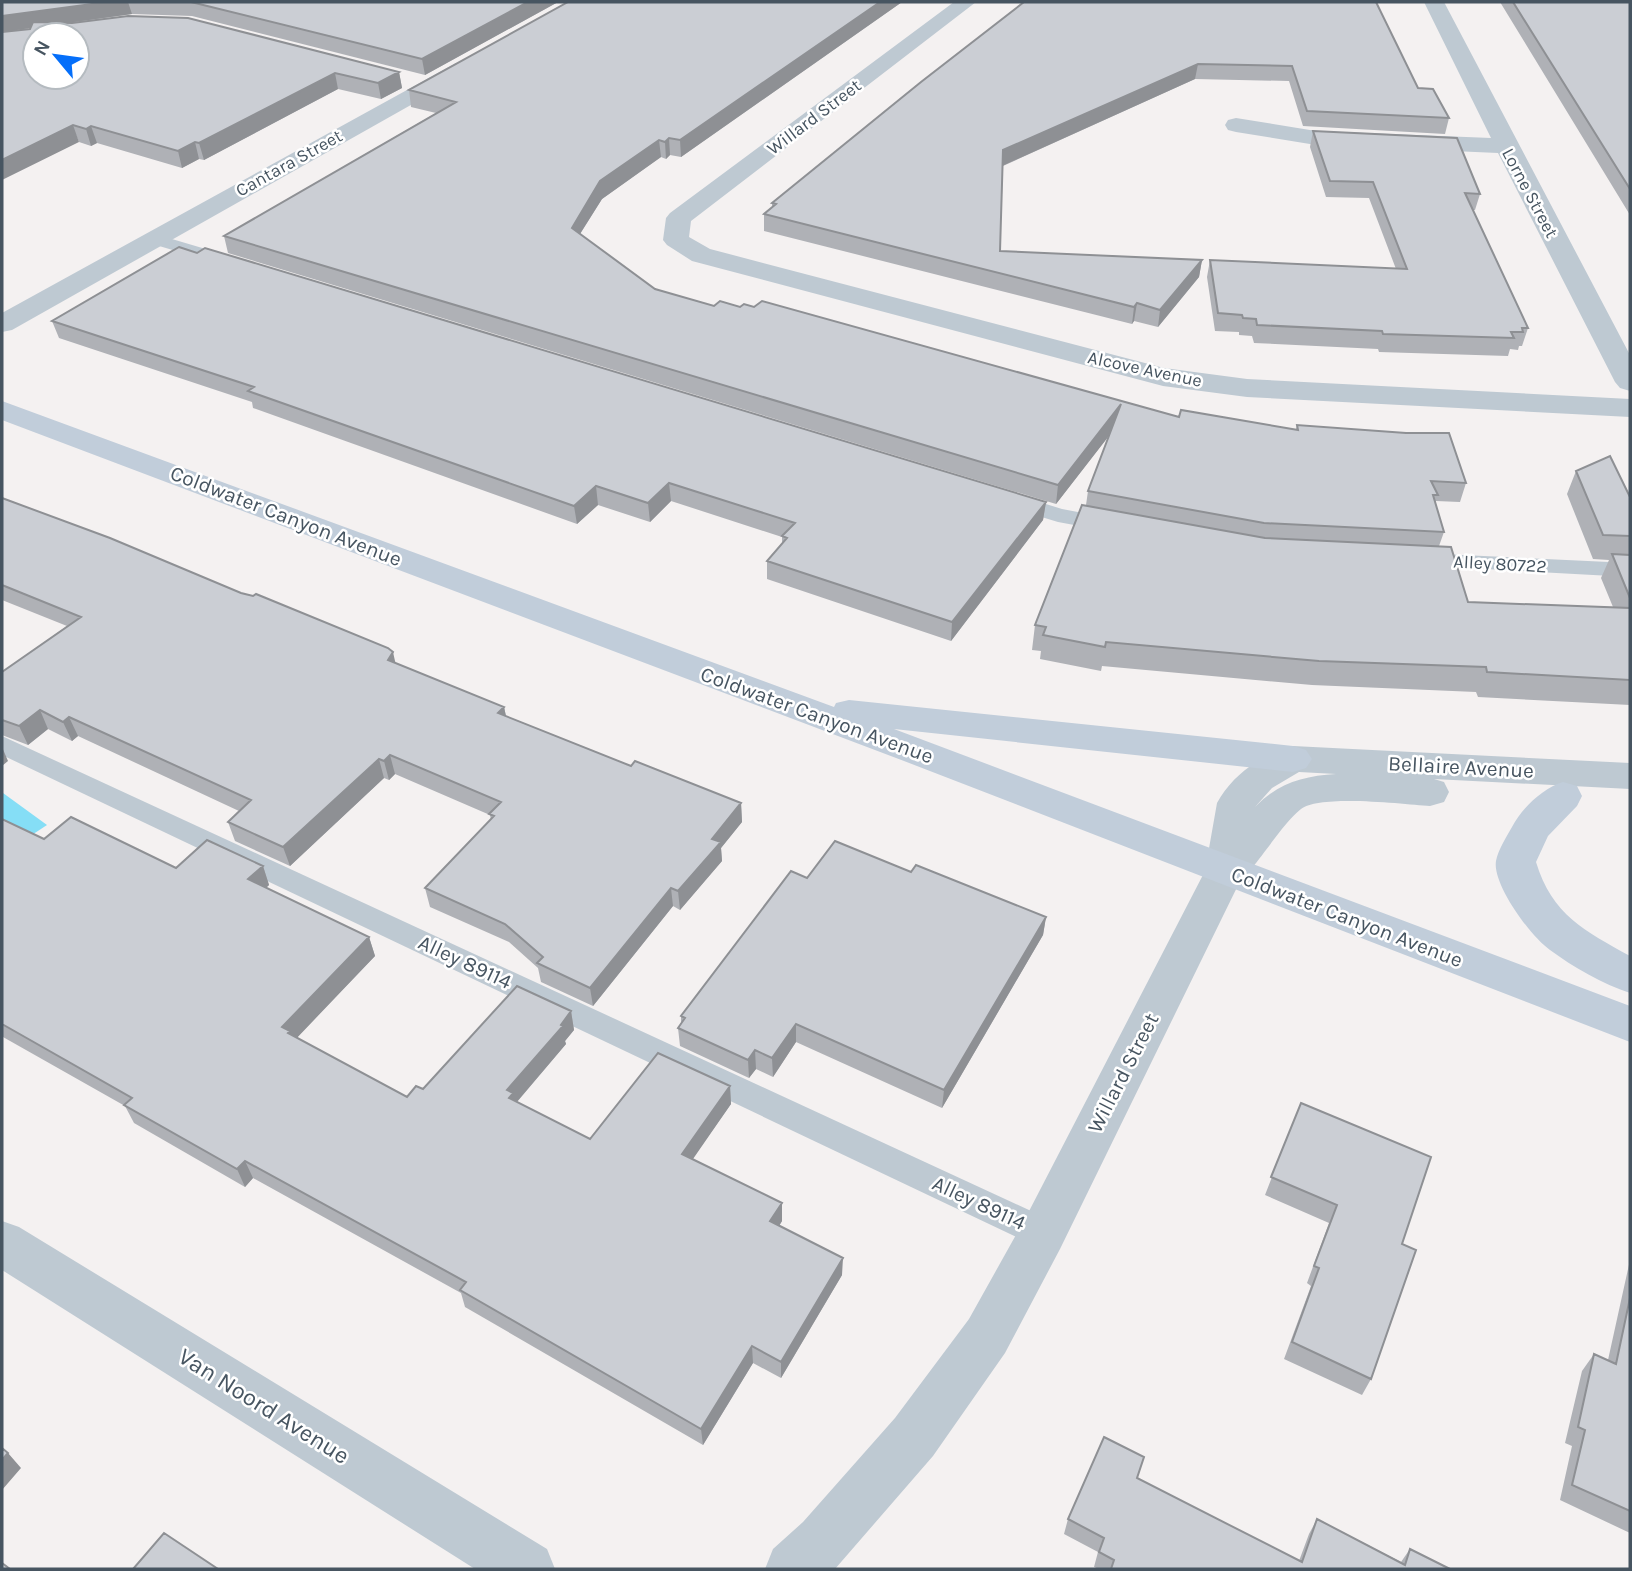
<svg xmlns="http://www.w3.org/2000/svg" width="1632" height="1571" font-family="Karla,sans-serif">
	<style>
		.water { fill: #85def6 }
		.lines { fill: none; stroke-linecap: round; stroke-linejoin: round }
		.service { fill: #bec9d2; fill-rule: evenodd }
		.minor { fill: #bec9d2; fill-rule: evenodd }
		.tertiary { fill: #bec9d2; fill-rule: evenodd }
		.secondary { fill: #c1cdda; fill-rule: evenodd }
		.wall { fill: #afb1b6 }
		.shaded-wall { fill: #8e9094 }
		.building { fill: #cbced4; stroke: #8e9094; stroke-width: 2; fill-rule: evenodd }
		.labels { text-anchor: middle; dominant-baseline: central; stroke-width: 5; stroke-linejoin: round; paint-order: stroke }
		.far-street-label { font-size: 18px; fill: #475561; stroke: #fff }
		.street-label { font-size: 21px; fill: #475561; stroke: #fff }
		.near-street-label { font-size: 24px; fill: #475561; stroke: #fff }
	</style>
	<rect width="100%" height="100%" fill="#f4f1f1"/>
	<path class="water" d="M3,793L47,825L12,848L2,840Z"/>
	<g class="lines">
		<path class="service" d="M155,234L236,258L239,262L230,267L149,243L146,239L149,235Z
			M1010,493L1062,509L1120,520L1123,525L1120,530L1112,532L1058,522L1002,505L999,500L1002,495Z
			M1420,553L1630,563V577L1412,565L1409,560L1412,555Z
			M2,736L1055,1222L1060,1233L1055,1244L1043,1248L1031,1244L2,755Z"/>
		<path class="minor" d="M954,2H976L691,221L689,237L710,249L1164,368L1247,379L1630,399V417L1247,397L1163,386L692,261L667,245L663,240L666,218L670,213Z
			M1424,2H1444L1630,355V391L1620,388L1615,382L1498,153L1316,145L1236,132L1228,130L1225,125L1228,120L1236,118L1316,131L1491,138Z
			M456,63L464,65L467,70L464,75L12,330L2,332V313Z
			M1225,856L1239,860L1245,871L1060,1249L1005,1353L933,1456L835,1569H765L773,1549L803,1522L895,1418L969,1319L1026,1217L1205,871L1211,860Z
			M2,1221L19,1227L547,1549L555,1569H475L2,1270Z"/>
		<path class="tertiary" d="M1293,746L1630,763V789L1434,779L1444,782L1449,792L1444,802L1430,806C1403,804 1320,794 1301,809C1281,824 1251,876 1237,882C1227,887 1220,885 1211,882L1205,871L1217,803C1233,774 1261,755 1293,746ZM1299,772L1336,774C1303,776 1278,783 1255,807L1272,788Z"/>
		<path class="secondary" d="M2,401L834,707L836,703L849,700L1293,746L1306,750L1312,759L1306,768L1293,772L894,729L1630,1006V1042L904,761L2,420Z
			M1563,782L1577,786L1582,796L1577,806L1548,836L1536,862C1552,915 1585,931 1630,956V993C1603,984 1573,967 1550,950C1531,937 1492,884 1496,861C1498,850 1507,836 1512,827C1522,808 1543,788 1563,782Z"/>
	</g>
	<path class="wall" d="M2,2H558L425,75L192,16L132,14L70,23L399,72L402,88L381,99L338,89L204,160L199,159L182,168L97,143L91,146L79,142L30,28L2,32Z
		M902,2L681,157L670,155L666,159L661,157L602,199L580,234L655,289L714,306L740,307L1179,417L1296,430L1297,425L1466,483L1460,502L1436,501L1435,503L1444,532L1439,546L1468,602L1613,607L1601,578L1609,560L1593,559L1567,494L1576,471L1630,497V705L1478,697L1476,692L1312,685L1102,666L1101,671L1040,659L1041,651L1032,650L1035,625L1086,505L1088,491L1110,434L1056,504L228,253L224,236L436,113L411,107L409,90Z
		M1024,2L1418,88L1449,118L1445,134L1303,126L1289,81L1195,79L1003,166L1000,251L1202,260L1199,277L1158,327L1134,321L1132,324L764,231V214L772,208V203Z
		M1500,2H1630V215Z
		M1313,131L1480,194L1475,210H1473L1528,328L1522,346H1519L1518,350L1510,349L1508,356L1379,352L1378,349L1254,343L1252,336L1239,335V332L1215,331L1207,277L1210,260L1396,269L1369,198L1326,197L1310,147Z
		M52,321L1046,502L1043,520L951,641L767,579V561L782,543V537L671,501L650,522L598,505L577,524L253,408L252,402L59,338Z
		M2,498L396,663L504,707L506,716L631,766L741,803L742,822L721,848L722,861L680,910L673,906L593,1006L541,982L538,968L509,942L430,907L425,888L491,820L490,815L395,774L389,780L384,778L290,866L235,841L228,822L239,811L78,736L72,741L48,729L28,745L2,735V672L67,626L2,600Z
		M2,819L44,839L176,868L263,866L269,885L266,888L369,937L375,956L296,1038L407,1097L423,1089L571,1011L574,1030L565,1041L566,1044L517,1102L590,1139L730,1086L731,1104L692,1159L782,1203V1221L779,1226L842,1275L781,1378L753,1363L703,1445L465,1307L461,1293L253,1178L245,1187L134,1123L125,1106L3,1037H2Z
		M911,872L1046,917L1043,935L942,1108L796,1042L773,1077L756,1069L749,1078L680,1046L678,1028L681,1023V1016L807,878Z
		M1301,1103L1402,1244L1371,1379L1362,1395L1284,1359L1311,1286L1307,1283L1329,1223L1265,1195Z
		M1630,1260V1533L1560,1500L1572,1446L1565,1443L1582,1371L1594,1354L1608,1360Z
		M1137,1478L1299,1561L1309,1534L1317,1519L1401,1562L1410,1549L1450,1569H1099L1094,1567L1098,1552L1064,1534L1068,1519Z"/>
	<path class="shaded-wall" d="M107,2H128L132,14L2,32V16Z
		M528,2H558L425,75L422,59Z
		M880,2H902L681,157L680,140Z
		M1198,64L1195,79L1002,166L1003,150Z
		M399,72L402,88L381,99L378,83Z
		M335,73L338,89L204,160L199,143Z
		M73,125L79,142L2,180V160Z
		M91,126L97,143L91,146L86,129Z
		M669,138L670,155L666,159L665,142Z
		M659,140L661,157L602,199L573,245L572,228L600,181Z
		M195,142L199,159L182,168L178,151Z
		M1202,260L1199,277L1158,327L1160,310Z
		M1137,303L1134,321L1132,324L1134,307Z
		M1121,404L1119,423L1056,504L1058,485Z
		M669,483L671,501L650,522L648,503Z
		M596,486L598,505L577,524L574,506Z
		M1046,502L1043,520L951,641L952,622Z
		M393,652L397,670L388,660Z
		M504,707L508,726L498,713Z
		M40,710L48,729L28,745L19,726Z
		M69,717L78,736L72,741L63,722Z
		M2,747L8,761L2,766Z
		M390,755L395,774L389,780L384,761Z
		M379,759L384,778L290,866L283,847Z
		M741,803L742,822L721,848L722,861L680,910L678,891L712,839Z
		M263,866L269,885L255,898L248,879Z
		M671,888L673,906L593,1006L590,988Z
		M1046,917L1043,935L942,1108L944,1090Z
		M369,937L375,956L294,1041L282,1027Z
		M571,1011L574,1030L565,1041L566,1044L515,1104L513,1116L507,1090Z
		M796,1024V1042L773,1077L772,1058Z
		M755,1050L756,1069L749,1078L748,1060Z
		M730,1086L731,1104L684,1172L682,1154Z
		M245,1161L253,1178L245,1187L237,1169Z
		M782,1203V1221L771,1239L770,1221Z
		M843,1258L842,1275L781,1378V1362Z
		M752,1346L753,1363L703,1445L701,1429Z
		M8,1453L21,1468L2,1490V1460Z"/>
	<path class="building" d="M2,2H107L2,16Z
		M191,2H528L422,59Z
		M568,2H880L680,140L669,138L665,142L659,140L600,181L572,228L655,289L714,306L720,301L740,307L744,304L754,307L762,301L1179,417L1181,410L1298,430L1297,425L1406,433H1449L1466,483L1431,481L1438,495H1433L1444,532L1264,523L1088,491L1121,404L1058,485L224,236L456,102L409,90Z
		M1024,2H1376L1418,88L1433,89L1449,118L1307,111L1292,66L1198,64L1003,150L1000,251L1202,260L1160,310L1137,303L1134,307L764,214L776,204L772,203L921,82Z
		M1513,2H1630V189Z
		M128,16L188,18L399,72L378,83L335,73L199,143L195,142L178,151L91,126L86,129L73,125L2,160V32L30,29L33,22L72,23ZM35,35H77V77H35Z
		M1313,131L1457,138L1480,194L1465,193L1528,328H1522L1523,332H1511L1514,338L1383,334L1382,331L1257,325L1256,319L1243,318L1242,315L1218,313L1210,260L1407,269L1373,182L1330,181Z
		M179,247L197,253L205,248L1046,502L952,622L767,561L787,538L782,536L795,523L669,483L648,503L596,486L574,506L248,391L254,387L52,321Z
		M1610,456L1630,497V536L1603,535L1576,471Z
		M2,498L110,538L241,593L253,596L256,594L388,648L393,652L388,660L504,707L498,713L631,766L635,761L741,803L712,839L721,842L678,891L671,888L590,988L537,963L543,957L505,924L425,888L494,816L489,814L501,802L390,755L384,761L379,759L283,847L228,822L251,800L69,717L63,722L40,710L19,726L2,720V672L81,617L2,585Z
		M1082,505L1265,538L1451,547L1468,602L1630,608V680L1487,672L1486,667L1319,661L1106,642L1105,647L1043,635L1046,627L1035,625Z
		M1612,554L1630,555V598Z
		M71,817L176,868L207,840L263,866L248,879L369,937L282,1027L290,1031L288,1033L407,1097L416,1086L423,1089L517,986L571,1011L561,1025L563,1026L507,1090L513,1093L509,1098L590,1139L658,1053L730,1086L682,1154L782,1203L770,1221L843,1258L781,1362L752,1346L701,1429L460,1290L466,1282L245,1161L237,1169L124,1105L132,1098L2,1024V819L44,839Z
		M835,841L911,872L916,865L1046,917L944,1090L796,1024L772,1058L755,1050L748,1060L678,1028L685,1018L681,1016L791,871L807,878Z
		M1301,1103L1431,1157L1402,1244L1416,1250L1371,1379L1292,1342L1319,1268L1314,1266L1337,1205L1271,1177Z
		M1630,1298V1511L1572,1485L1585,1430L1578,1427L1594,1354L1616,1364Z
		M1104,1437L1144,1457L1137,1478L1302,1562L1317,1519L1405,1565L1410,1549L1450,1569H1111L1114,1560L1099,1552L1104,1538L1068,1519Z
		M2,1448L8,1453L2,1460Z
		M164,1533L218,1569H133Z
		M2,1563L10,1569H2Z"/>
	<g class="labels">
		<g class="far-street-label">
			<text transform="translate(814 117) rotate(-37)">Willard Street</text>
			<text transform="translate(289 163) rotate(-29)">Cantara Street</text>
			<text transform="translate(1530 193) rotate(62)">Lorne Street</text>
			<text transform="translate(1145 369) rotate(12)">Alcove Avenue</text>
			<text transform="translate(1500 564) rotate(3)">Alley 80722</text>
		</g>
		<g class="street-label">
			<text transform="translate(286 516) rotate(21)">Coldwater Canyon Avenue</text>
			<text transform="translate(817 715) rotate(20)">Coldwater Canyon Avenue</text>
			<text transform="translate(1461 767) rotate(3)">Bellaire Avenue</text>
			<text transform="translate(1347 917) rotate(21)">Coldwater Canyon Avenue</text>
			<text transform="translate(465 962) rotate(25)">Alley 89114</text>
			<text transform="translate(1123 1073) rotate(-63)">Willard Street</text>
			<text transform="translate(979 1203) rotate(25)">Alley 89114</text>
		</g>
		<g class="near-street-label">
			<text transform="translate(264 1406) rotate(32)">Van Noord Avenue</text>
		</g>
	</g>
	<rect width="1632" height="1571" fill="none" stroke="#475561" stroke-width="7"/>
	<g transform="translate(56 56) rotate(299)"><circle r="33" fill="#ffffff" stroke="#b5bbc0" stroke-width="2"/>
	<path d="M0-5L12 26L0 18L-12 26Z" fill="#056ffa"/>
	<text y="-10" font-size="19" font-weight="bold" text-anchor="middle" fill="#475561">N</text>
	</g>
</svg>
